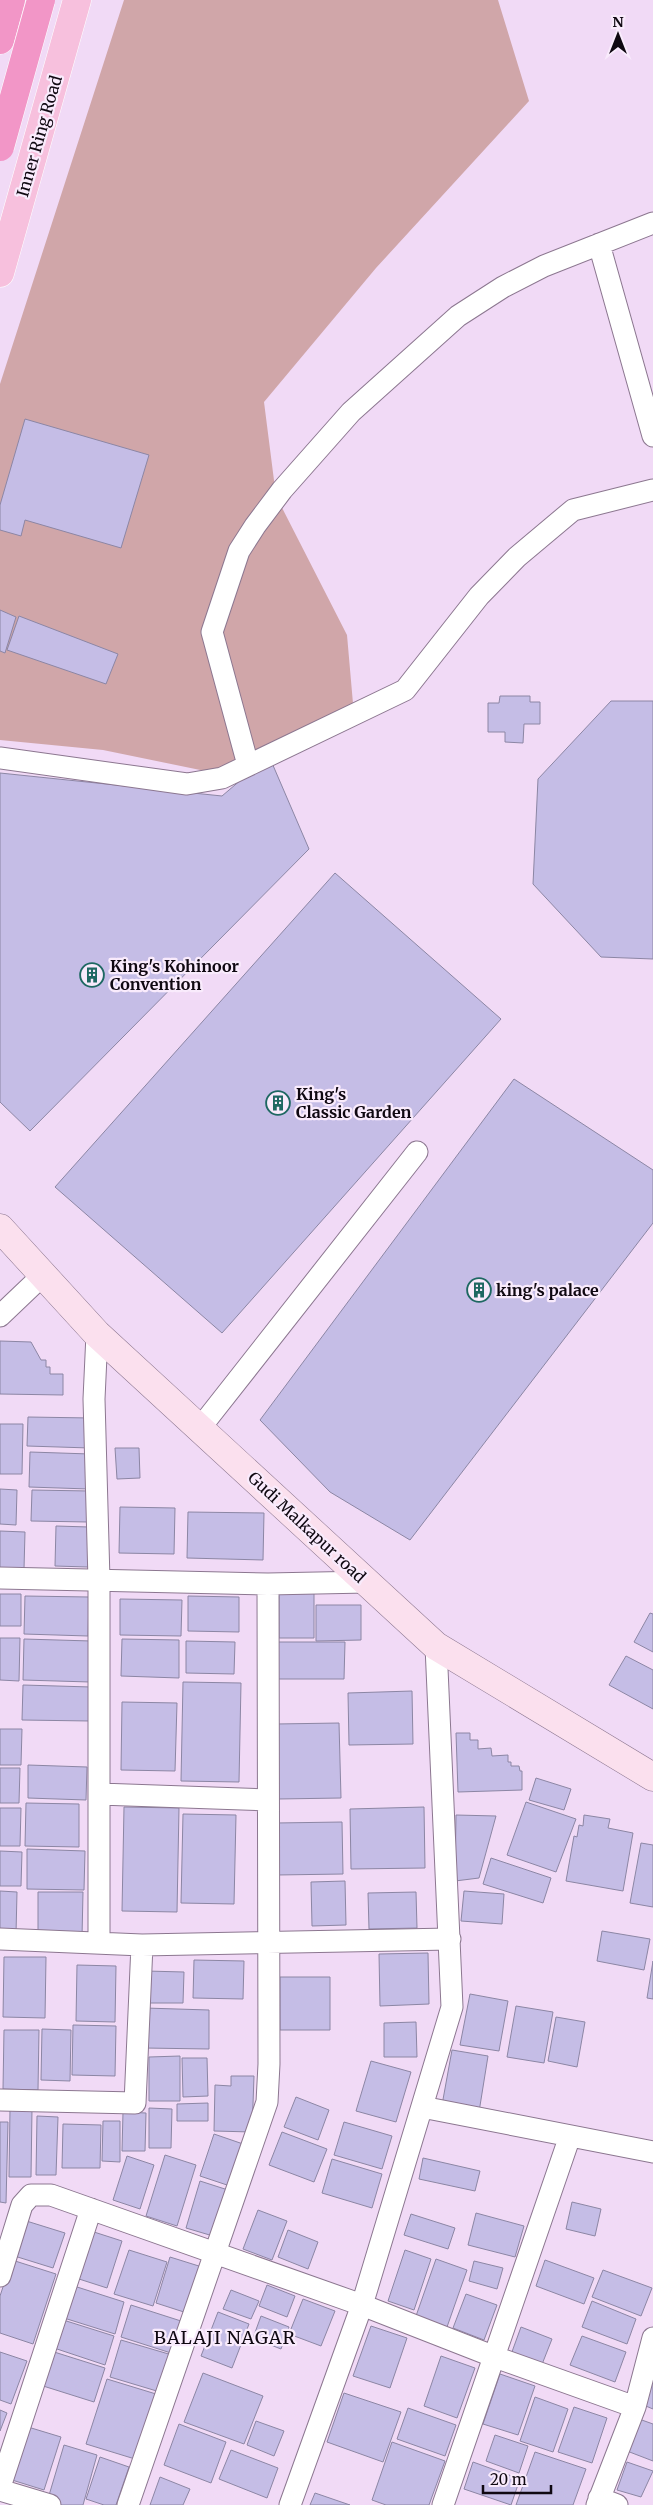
<svg xmlns="http://www.w3.org/2000/svg" width="653" height="2505" font-family="Merriweather,serif">
	<style>
		.green { fill: #d0a6a9 }
		.building { fill: #c5bde6; stroke: #8c86a4 }
		.lines { fill: none; stroke-linecap: round; stroke-linejoin: round }
		.street-casing { stroke: #8c7790; stroke-width: 23 }
		.secondary-casing { stroke: #8c7790; stroke-width: 29 }
		.primary-casing { stroke: #fff; stroke-width: 29 }
		.highway-casing { stroke: #fff; stroke-width: 29 }
		.street { stroke: #fff; stroke-width: 21 }
		.secondary { stroke: #fbe0ee; stroke-width: 28 }
		.primary { stroke: #f7c0dd; stroke-width: 28 }
		.highway { stroke: #f296c7; stroke-width: 28 }
		.highway-bridge-casing { stroke: #fff; stroke-width: 29; stroke-linecap: butt }
		.highway-bridge { stroke: #f296c7; stroke-width: 28 }
		.labels { text-anchor: middle; dominant-baseline: central; stroke-width: 4.5; stroke-linejoin: round; paint-order: stroke }
		.street-label { font-size: 16px; fill: #0f0811; stroke: #f9ebfc }
		.poi-label { font-size: 16px; font-weight: bold; fill: #0f0811; stroke: #f9ebfc; text-anchor: start }
		.neighbourhood-label { font-size: 18px; letter-spacing: 1px; fill: #0f0811; stroke: #f9ebfc }
	</style>
	<rect width="100%" height="100%" fill="#f1daf6"/>
	<path class="green" d="M124,0H498L529,101L376,268L264,402L276,496L347,635L354,715L210,772L103,750L0,740V384Z"/>
	<path class="building" d="M25,419L149,455L121,548L25,520L21,536L0,530V505Z
		M0,610L16,617L5,653L0,651Z
		M19,616L118,654L106,684L7,650Z
		M500,696H530V702H540V724H524L523,743L505,742V732H488V703H499Z
		M611,701H653V959L601,957L533,884L538,779Z
		M269,756L309,849L30,1131L0,1102V773L222,796Z
		M335,873L501,1019L222,1333L55,1187Z
		M514,1079L653,1170V1223L410,1540L330,1492L260,1420Z
		M0,1341L31,1342L41,1360H46V1367H50V1374H63V1395L0,1394Z
		M28,1417L91,1418L90,1448L27,1446Z
		M0,1424H23L22,1474H0Z
		M115,1448H139L140,1478L117,1479Z
		M30,1452L90,1454L89,1489L29,1487Z
		M0,1489L17,1490L16,1525L0,1524Z
		M32,1490L89,1491L88,1522L31,1521Z
		M120,1507L175,1508L174,1554L119,1553Z
		M188,1512L264,1513L263,1560L187,1558Z
		M56,1526L89,1527L88,1567L55,1566Z
		M0,1531L25,1532L24,1569L0,1568Z
		M279,1593H314V1638H279Z
		M0,1594H21V1626H0Z
		M25,1596L89,1597L88,1636L24,1634Z
		M188,1596L239,1597V1632L188,1631Z
		M120,1599L182,1600L181,1636L120,1635Z
		M316,1605H361V1640L316,1641Z
		M650,1613L653,1614V1652L634,1642Z
		M0,1638H20L19,1681L0,1680Z
		M24,1639L91,1641L90,1682L23,1680Z
		M122,1639L179,1640V1678L121,1676Z
		M186,1641L235,1642L234,1674L186,1673Z
		M278,1642H345L344,1679H278Z
		M626,1656L653,1670V1709L609,1685Z
		M183,1682L241,1683L239,1782L181,1781Z
		M23,1685L91,1687L90,1721L22,1720Z
		M412,1691L413,1744L349,1745L348,1693Z
		M122,1702L177,1703L175,1771L121,1770Z
		M339,1723L341,1798L278,1799L276,1724Z
		M0,1729H22L21,1765H0Z
		M456,1733H470V1740H478V1749L491,1748L492,1756L508,1755V1762H511V1766H519L520,1771H522V1790L458,1792Z
		M28,1765L87,1767L86,1800L28,1798Z
		M0,1768H20L19,1803H0Z
		M536,1778L571,1789L564,1810L529,1800Z
		M526,1802L576,1819L556,1872L507,1855Z
		M26,1803L79,1804V1847L25,1846Z
		M124,1807L179,1808L177,1912L122,1911Z
		M424,1807L425,1868L351,1869L350,1809Z
		M0,1808H21L20,1846H0Z
		M183,1814L236,1815L234,1904L181,1903Z
		M456,1815L496,1816L479,1878L455,1881Z
		M584,1815L610,1819L608,1828L633,1833L623,1891L566,1881L574,1836L577,1837L579,1825L583,1826Z
		M342,1822L343,1874L277,1875L276,1823Z
		M641,1843L653,1845V1907L630,1903Z
		M27,1849L85,1851L84,1890L27,1889Z
		M0,1851L22,1852L21,1886H0Z
		M491,1858L551,1878L543,1903L483,1884Z
		M345,1881L346,1925L312,1926L311,1882Z
		M0,1891L17,1892L16,1934L0,1933Z
		M464,1891L504,1894L502,1924L461,1921Z
		M38,1892H83L82,1937L38,1936Z
		M416,1892L417,1928L369,1929L368,1893Z
		M602,1931L650,1939L644,1970L597,1961Z
		M428,1953L429,2004L380,2006L379,1954Z
		M4,1957H46L45,2018L3,2017Z
		M194,1960L244,1961L243,1999L193,1998Z
		M653,1961V1999L647,1998Z
		M77,1965L116,1966L115,2022L76,2021Z
		M146,1971L184,1972L183,2003H145Z
		M280,1977H330V2030H280Z
		M470,1994L508,2001L499,2051L460,2045Z
		M516,2006L553,2012L544,2063L507,2057Z
		M145,2008L209,2010V2049L144,2048Z
		M556,2017L585,2022L577,2067L548,2061Z
		M416,2022L417,2057H384V2023Z
		M73,2025L116,2026L115,2076L72,2075Z
		M42,2029L71,2030L70,2081L41,2080Z
		M4,2030H39L38,2090L3,2089Z
		M452,2050L488,2056L479,2112L442,2105Z
		M180,2056V2101H149V2057Z
		M182,2058H207L208,2096L183,2097Z
		M371,2061L411,2072L396,2122L356,2111Z
		M231,2076H254L252,2132L214,2131L215,2085L231,2086Z
		M296,2097L329,2110L318,2140L284,2127Z
		M208,2103V2121H177V2104Z
		M149,2108L172,2109L171,2148H149Z
		M10,2109H32L31,2177H9Z
		M123,2112L146,2113L145,2151H122Z
		M37,2116L58,2117L56,2175H36Z
		M103,2121H120V2162L102,2161Z
		M0,2122H8L6,2203L0,2202Z
		M344,2122L392,2136L382,2169L334,2155Z
		M63,2124L101,2125L100,2168H62Z
		M282,2132L327,2149L314,2182L269,2165Z
		M214,2134L246,2145L233,2187L200,2176Z
		M165,2155L196,2165L177,2226L146,2216Z
		M127,2156L154,2165L140,2209L113,2200Z
		M423,2158L480,2171L475,2191L419,2179Z
		M332,2159L382,2174L372,2208L322,2193Z
		M200,2181L228,2190L213,2236L186,2228Z
		M572,2202L601,2209L595,2236L566,2229Z
		M258,2210L287,2221L272,2260L243,2249Z
		M476,2213L524,2226L515,2257L468,2245Z
		M411,2214L455,2228L448,2249L404,2235Z
		M20,2219L65,2233L53,2268L8,2254Z
		M288,2230L318,2242L308,2269L278,2257Z
		M94,2232L122,2241L107,2288L79,2279Z
		M129,2250L167,2262L153,2306L114,2294Z
		M405,2250L431,2259L414,2310L388,2301Z
		M170,2257L202,2267L187,2313L156,2303Z
		M436,2259L467,2270L447,2327L416,2316Z
		M12,2260L56,2274L33,2344L0,2333V2296Z
		M545,2260L594,2278L584,2304L536,2286Z
		M474,2261L503,2268L497,2289L469,2281Z
		M603,2270L652,2288L641,2316L592,2297Z
		M267,2285L295,2296L287,2317L259,2306Z
		M74,2286L124,2302L115,2334L64,2318Z
		M231,2290L259,2301L251,2319L223,2309Z
		M466,2294L497,2305L484,2340L453,2328Z
		M303,2299L335,2311L321,2346L289,2334Z
		M592,2301L636,2319L627,2344L582,2327Z
		M131,2305L181,2321L171,2353L121,2337Z
		M218,2312L249,2324L232,2368L201,2356Z
		M261,2316L289,2327L281,2349L253,2338Z
		M60,2319L114,2336L105,2365L51,2347Z
		M371,2326L407,2338L390,2388L353,2376Z
		M521,2327L552,2339L539,2372L509,2360Z
		M582,2336L626,2352L615,2382L570,2365Z
		M121,2340L172,2355L160,2392L110,2377Z
		M51,2351L105,2368L94,2402L40,2385Z
		M0,2352L27,2361L11,2404L0,2400Z
		M441,2356L475,2368L457,2418L424,2406Z
		M203,2373L263,2396L244,2444L184,2422Z
		M653,2373V2409L641,2404Z
		M500,2374L535,2386L518,2435L483,2424Z
		M107,2379L156,2394L135,2459L86,2444Z
		M344,2393L401,2412L383,2462L327,2442Z
		M535,2397L568,2409L553,2452L520,2441Z
		M574,2407L607,2418L592,2463L558,2452Z
		M408,2408L456,2425L445,2456L397,2439Z
		M0,2410L7,2413L0,2431Z
		M639,2419L653,2424V2461L627,2451Z
		M256,2421L284,2431L274,2456L247,2445Z
		M179,2424L226,2442L211,2483L164,2465Z
		M28,2427L61,2437L44,2490L12,2480Z
		M495,2435L528,2446L519,2473L486,2461Z
		M392,2442L445,2461L429,2505H386L372,2500Z
		M64,2445L97,2455L83,2505H56L47,2502Z
		M231,2450L278,2468L267,2498L219,2479Z
		M535,2452L586,2469L573,2505H516Z
		M100,2457L129,2467L116,2505H104L86,2499Z
		M473,2462L520,2479L511,2505L464,2489Z
		M627,2462L653,2471L641,2497L617,2490Z
		M160,2477L190,2489L183,2505H150Z
		M315,2493L350,2505H310Z"/>
	<g class="lines">
		<g class="street-casing">
			<path id="street" d="M599,244L653,436
				M0,758L187,784L222,778L405,690L479,596L517,557L573,510L653,490
				M248,765L212,632L239,551L255,526L282,490L351,412L458,316L503,287L544,266L653,223
				M0,1316L43,1275
				M97,1334L94,1399L99,1580V1942
				M200,1428L417,1152
				M0,1578L268,1584L367,1582
				M99,1794L268,1800
				M0,1939L142,1945L450,1939
				M0,2100L135,2103L142,1945
				M422,2107L653,2152
				M0,2276L22,2205L31,2195H51L362,2305L495,2357L635,2407L597,2505
				M635,2407L653,2338
				M0,2487L91,2209
				M0,2490L50,2505
				M599,2498L617,2505
				M128,2505L267,2102L269,2064L268,1584
				M290,2505L362,2305L452,2007L436,1646
				M443,2505L570,2136"/>
		</g>
		<g class="secondary-casing">
			<path id="secondary" d="M0,1228L97,1334L436,1646L653,1777"/>
		</g>
		<g class="primary-casing">
			<path id="primary" d="M0,273L77,0"/>
		</g>
		<g class="highway-casing">
			<path id="highway" d="M0,40L11,0"/>
		</g>
		<use href="#street" class="street"/>
		<use href="#secondary" class="secondary"/>
		<use href="#primary" class="primary"/>
		<use href="#highway" class="highway"/>
		<g class="highway-bridge-casing">
			<path id="highway-bridge" d="M0,147L41,0"/>
		</g>
		<use href="#highway-bridge" class="highway-bridge"/>
	</g>
	<defs>
		<g id="building-ring" transform="scale(1.25)"><circle r="9.5" fill="#f9ebfc" stroke="#1e6862" stroke-width="1.5"/><path d="M-4-6H4V6H1V3H-1V6H-4ZM-2.5-4.3h1.7v1.8h-1.7ZM.8-4.3h1.7v1.8H.8ZM-2.5-1h1.7V.8h-1.7ZM.8-1h1.7V.8H.8Z" fill="#1e6862"/></g>
	</defs>
	<g fill-rule="evenodd">
		<use href="#building-ring" x="92" y="975"/>
		<use href="#building-ring" x="278" y="1103"/>
		<use href="#building-ring" x="479" y="1290"/>
	</g>
	<g class="labels">
		<g class="street-label">
			<text transform="translate(39 136) rotate(-74)">Inner Ring Road</text>
			<text transform="translate(307 1527) rotate(43)">Gudi Malkapur road</text>
		</g>
		<g class="poi-label">
			<text x="110" y="966">King's Kohinoor<tspan x="110" dy="18">Convention</tspan></text>
			<text x="296" y="1094">King's<tspan x="296" dy="18">Classic Garden</tspan></text>
			<text x="496" y="1290">king's palace</text>
		</g>
		<g class="neighbourhood-label">
			<text x="225" y="2337">BALAJI NAGAR</text>
		</g>
	</g>
	<g transform="translate(618 35)" stroke="#f9ebfc" stroke-width="4" paint-order="stroke">
	<path d="M0-4L9 19L0 12L-9 19Z" fill="#0f0811"/>
	<text y="-8" font-size="14" font-weight="bold" text-anchor="middle" fill="#0f0811">N</text>
	</g>
	<path d="M483 2485v8h68v-8" fill="none" stroke="#0f0811" stroke-width="2.5"/>
	<text x="490" y="2485" font-size="15" fill="#0f0811" stroke="#f9ebfc" stroke-width="4" paint-order="stroke">20 m</text>
</svg>
